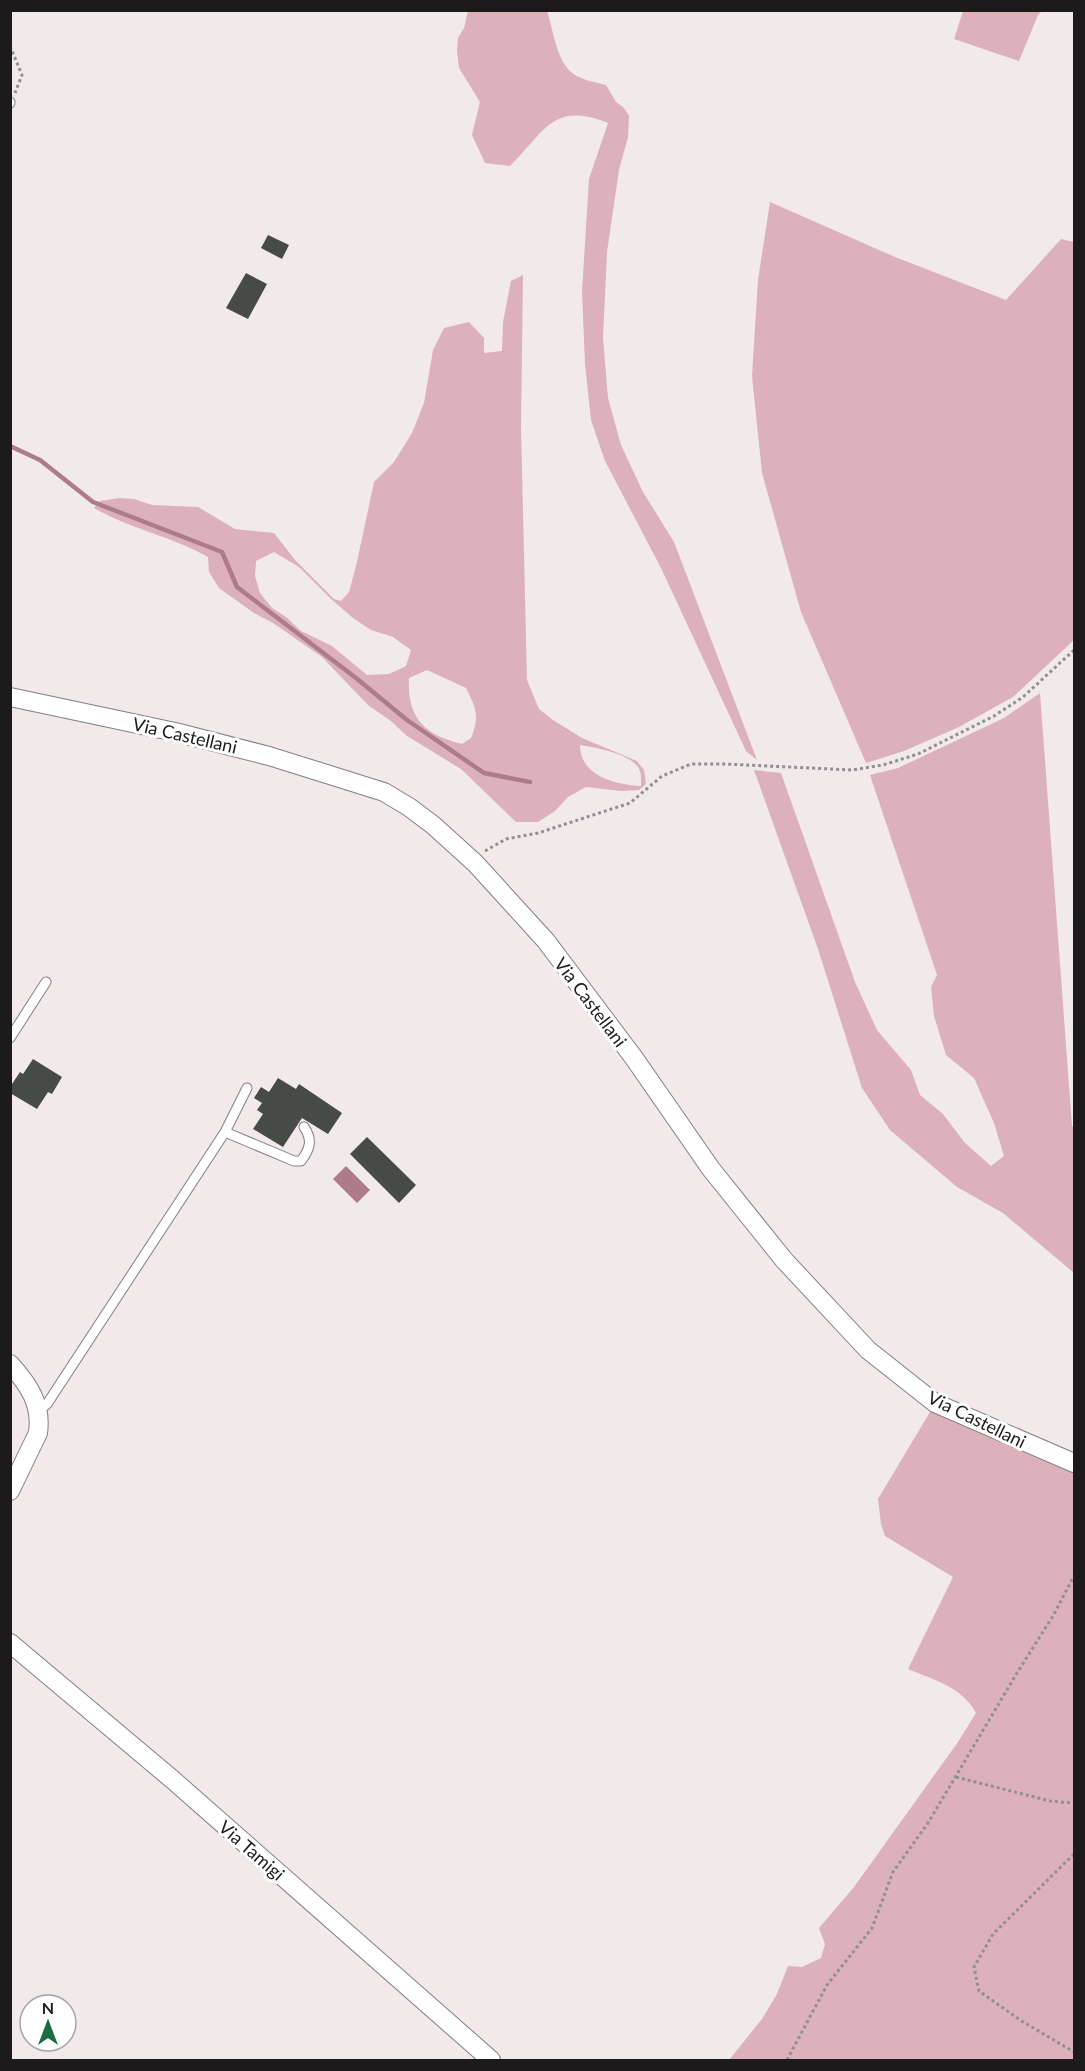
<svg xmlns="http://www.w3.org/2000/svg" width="1085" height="2071" font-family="Lato,sans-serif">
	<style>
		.green { fill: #dcb1bc; fill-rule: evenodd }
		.water { fill: #ae7c89 }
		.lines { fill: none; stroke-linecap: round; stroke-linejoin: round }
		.stream { stroke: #ae7c89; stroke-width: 4.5 }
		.building { fill: #464b47 }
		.service-casing { stroke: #857e80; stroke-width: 11 }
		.minor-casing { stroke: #857e80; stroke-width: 20 }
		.path { stroke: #938e8f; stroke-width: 3; stroke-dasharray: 3 3; stroke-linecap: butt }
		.service { stroke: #fff; stroke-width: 9 }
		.minor { stroke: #fff; stroke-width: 18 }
		.labels { text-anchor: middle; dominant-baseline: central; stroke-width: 6; stroke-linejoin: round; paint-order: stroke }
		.street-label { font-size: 18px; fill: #1d1a1b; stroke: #fff }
	</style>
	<rect width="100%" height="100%" fill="#f1e9ea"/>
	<path class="green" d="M468,11H547C553,29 556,58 571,72C580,80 595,82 606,85L616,102L624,108L629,116L628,137L619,170L607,252L603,338L608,398L621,445L643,492L674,542L757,760L746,751L661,568L605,461L591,420L585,364L582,291L589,179L608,123C552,101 545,132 510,166L485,163L472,135L480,102L459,68L457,51L458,38L464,28Z
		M963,11V10L1042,11L1038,15L1019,61L954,39Z
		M770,202L895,257L1006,300L1061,239L1074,242V640L1013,697L959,727L904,751L866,763L801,612L762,473L752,376L758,280Z
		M523,275L521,427L527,680L539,709L553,720L582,738L637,761L644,770L646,784L639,790L621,791L586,787L568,797L555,811L538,822H516L461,769L407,736L391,721L368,705L322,657L273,623L254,613L219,588L209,572L208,557C171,536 130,529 94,508L100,501L119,498L134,499L152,505L198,507L235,529L274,533L295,560L334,599L341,601L349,592L357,562L374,482L394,462L412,433L424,403L433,350L444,328L469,322L484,338V353L502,351L503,322L511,281ZM274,552L299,567L331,599L353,618L371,630L393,637L411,650L406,666L389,674L367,675L332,646L301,631L286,617L272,608L260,593L255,576L256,561ZM427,670L466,688C476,708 480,716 471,738L462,744C424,735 407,718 409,678ZM580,745C595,747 629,754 638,767C642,773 641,779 641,786C616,785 580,776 580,745Z
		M1040,693L1072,1126L1074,1127V1273L1003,1213L957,1187L890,1130L862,1088L818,949L754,770L781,773L855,982L877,1030L911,1070L920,1095L943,1114L965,1143L991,1166L1004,1156L994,1123L974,1078L946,1055L934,1016L931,987L937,975L870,775L898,768L1004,718Z
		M933,1407L1074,1466V2060H729L762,2019L777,1994L788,1966L802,1967L821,1958L825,1944L819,1928L854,1887L958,1742L976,1713C962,1687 934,1680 908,1669L953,1577L885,1536L881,1524L878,1499Z"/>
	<path class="water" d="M346,1166L370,1190L357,1203L333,1179Z"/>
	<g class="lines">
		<path class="stream" d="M10,446L40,460L93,502L222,552L237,587L356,678L407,720L484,773L530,782"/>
	</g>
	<path class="building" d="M268,235L289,245L282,259L261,248Z
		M246,273L267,284L248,319L226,308Z
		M33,1059L62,1077L52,1094L48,1092L37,1109L10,1093V1087L20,1072L23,1074Z
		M278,1078L296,1089L299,1084L342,1113L328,1134L302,1118L283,1147L253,1129L263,1114L257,1110L262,1103L254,1098L261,1087L269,1092Z
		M367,1137L416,1185L399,1203L350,1154Z"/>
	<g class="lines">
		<g class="service-casing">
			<path id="service" d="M10,102V103
				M10,1038L46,982
				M225,1132L294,1161H301C310,1149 313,1140 304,1127
				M38,1412L47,1404L225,1132L247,1088"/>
		</g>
		<g class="minor-casing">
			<path id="minor" d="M10,697L175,732L269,756L384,792L409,807L433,825L475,863L546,941L634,1058L711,1169L784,1260L868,1350L935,1403L1074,1463
				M10,1364C29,1385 42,1404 38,1433L10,1491
				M10,1643L173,1780L491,2060"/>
		</g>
		<path class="path" d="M10,46L22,75L15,93
			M485,851L506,839L538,833L630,803L662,776L691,764H725L852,770L883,765L918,754L994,716L1023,697L1074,650
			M956,1777L1050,1801L1074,1803
			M1074,1854L993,1934L974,1967L979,1991L1020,2020L1074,2052
			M787,2060L827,1985L872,1928L893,1872L928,1823L1017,1673L1053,1616L1074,1576"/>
		<use href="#service" class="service"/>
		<use href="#minor" class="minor"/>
	</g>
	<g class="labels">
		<g class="street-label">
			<text transform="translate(185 735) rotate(13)">Via Castellani</text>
			<text transform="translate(591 1002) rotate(53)">Via Castellani</text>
			<text transform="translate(977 1419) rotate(26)">Via Castellani</text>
			<text transform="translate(252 1850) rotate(41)">Via Tamigi</text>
		</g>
	</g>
	<rect width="1085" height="2071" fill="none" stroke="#1d1a1b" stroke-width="24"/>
	<g transform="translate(48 2023)"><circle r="28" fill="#ffffff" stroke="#a5a3a4" stroke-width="1.5"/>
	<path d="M0-4.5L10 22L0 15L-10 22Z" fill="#186e40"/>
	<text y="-9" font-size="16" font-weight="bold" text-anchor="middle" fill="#1d1a1b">N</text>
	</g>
</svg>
